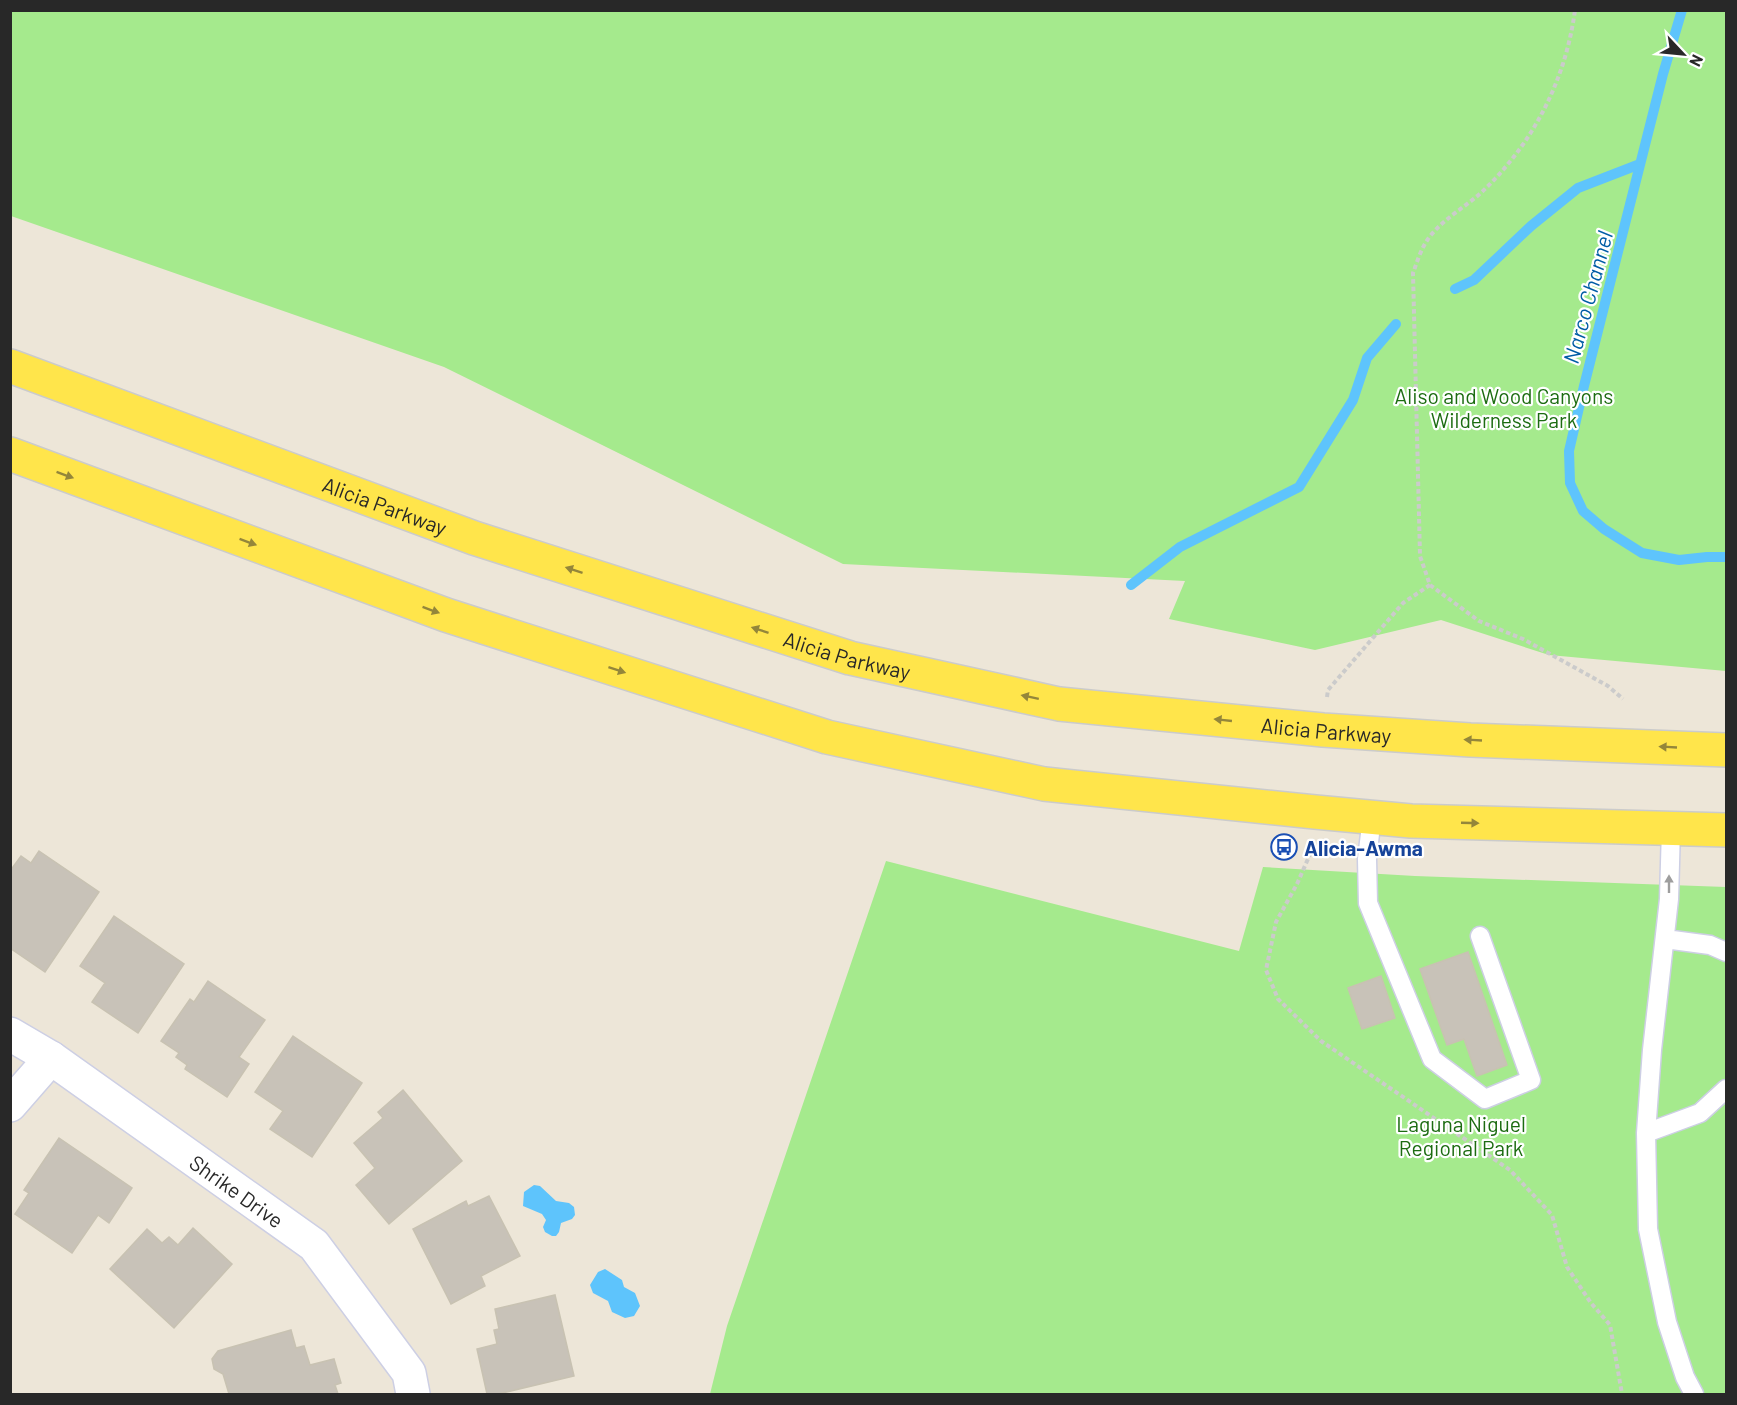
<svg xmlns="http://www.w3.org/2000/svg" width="1737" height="1405" font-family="Barlow,sans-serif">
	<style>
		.green { fill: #a5ea8d }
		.water { fill: #5ec4fc }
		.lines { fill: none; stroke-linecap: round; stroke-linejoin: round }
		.stream { stroke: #5ec4fc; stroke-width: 10 }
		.building { fill: #c8c2b8; stroke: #c8c2b2; stroke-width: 1.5 }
		.lane-casing { stroke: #cdcfe4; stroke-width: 21 }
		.street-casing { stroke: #cdcfe4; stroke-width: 36 }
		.primary-casing { stroke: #cbcbcb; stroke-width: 36 }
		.path { stroke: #cbcbcb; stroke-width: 4; stroke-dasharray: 4.5 3; stroke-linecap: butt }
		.lane { stroke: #fff; stroke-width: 18 }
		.street { stroke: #fff; stroke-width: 33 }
		.primary { stroke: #ffe54b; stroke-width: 33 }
		.oneway { fill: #94863a }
		.oneway2 { fill: #9e9e9e }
		.labels { text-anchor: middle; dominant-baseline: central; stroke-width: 4.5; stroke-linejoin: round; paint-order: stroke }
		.park-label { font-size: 21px; fill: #1c6c11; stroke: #fff }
		.street-label { font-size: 21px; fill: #282828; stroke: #fff }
		.transit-label { font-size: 21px; font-weight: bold; fill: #164399; stroke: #fff; text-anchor: start }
		.water-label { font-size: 22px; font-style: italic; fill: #005da5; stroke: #fff }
	</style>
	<rect width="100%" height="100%" fill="#ede6d8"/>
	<path class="green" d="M11,10L1726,11V671L1549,655L1441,620L1315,650L1169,619L1185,581L843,564L444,367L11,216Z
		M886,861L1239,951L1263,867L1415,876L1726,887V1394H710L727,1326Z"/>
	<path class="water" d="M534,1185L540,1186L556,1201L569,1203L574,1207L575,1215L572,1219L561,1223L559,1232L556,1236H552L545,1232L543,1227L546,1220L542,1214L523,1206L524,1192Z
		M605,1269L622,1280L624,1287L635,1293L640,1306L634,1316L625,1318L612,1312L608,1301L593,1293L590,1285L598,1272Z"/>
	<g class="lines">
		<path class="stream" d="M1682,10L1663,74L1584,386L1569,451L1570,483L1583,511L1604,529L1642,553L1679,560L1707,557H1726
			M1455,289L1474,280L1531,226L1578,188L1640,164
			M1131,585L1180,547L1299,487L1353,400L1367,358L1396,324"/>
	</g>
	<path class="building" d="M39,851L99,892L45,972L10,948V871L21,856L31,863Z
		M114,916L184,964L138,1033L92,1002L105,983L80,966Z
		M1468,952L1507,1065L1477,1076L1464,1039L1447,1045L1420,969Z
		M1381,976L1395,1018L1362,1029L1348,988Z
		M208,981L265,1020L239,1057L249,1064L227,1097L185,1069L187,1065L176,1057L179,1053L161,1041L190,999L194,1002Z
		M293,1036L362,1083L312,1157L270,1129L283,1111L255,1092Z
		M403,1090L462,1161L389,1224L356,1185L375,1168L354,1143L383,1118L378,1112Z
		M59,1138L132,1188L109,1223L98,1215L72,1253L15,1214L29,1193L24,1190Z
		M489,1196L520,1256L481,1276L485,1286L451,1304L413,1229L466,1201L468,1206Z
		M193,1228L232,1264L174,1328L110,1269L147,1229L162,1243L169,1237L178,1245Z
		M555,1295L574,1376L498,1394H487L477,1349L497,1344L494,1330L499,1329L495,1309Z
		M291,1330L296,1348L304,1346L310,1365L334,1359L341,1383L335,1385L338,1394H229L223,1374L214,1369L212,1359L218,1351Z"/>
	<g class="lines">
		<g class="lane-casing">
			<path id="lane" d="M1372,817L1367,859L1368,903L1432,1059L1485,1099L1531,1080L1480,936
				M1671,828L1669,899L1652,1050L1646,1133L1648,1229L1667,1322L1685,1377L1694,1394
				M1665,939L1710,945L1726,952
				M1646,1133L1700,1113L1726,1089"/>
		</g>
		<g class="street-casing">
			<g id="street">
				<path id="s1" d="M10,1034L51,1058L314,1245L409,1373L413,1394"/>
				<path d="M10,1105L51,1058"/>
			</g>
		</g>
		<g class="primary-casing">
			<g id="primary">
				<path id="s2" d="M10,366L474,538L850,658L1059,704L1323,730L1470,740L1726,750"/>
				<path d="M10,454L446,615L827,737L1044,784L1315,812L1411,821L1726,830"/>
			</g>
		</g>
		<path class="path" d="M1430,585L1479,621L1523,639L1608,686L1623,699
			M1327,697L1328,690L1403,603L1430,585L1420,556L1413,273C1417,262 1421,249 1428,239C1443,218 1468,206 1486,188C1535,140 1566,78 1575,10
			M1312,845L1311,852L1297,884L1276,922L1266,970L1278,999L1321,1041L1510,1170L1552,1215L1567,1267L1591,1303L1610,1325L1622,1394"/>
		<use href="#lane" class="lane"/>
		<use href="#street" class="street"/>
		<use href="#primary" class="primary"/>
	</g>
	<defs><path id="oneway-solid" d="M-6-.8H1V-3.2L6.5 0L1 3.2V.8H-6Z" transform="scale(1.5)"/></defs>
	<g class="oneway">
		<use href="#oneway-solid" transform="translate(65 475) rotate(20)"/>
		<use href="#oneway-solid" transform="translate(248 542) rotate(20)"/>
		<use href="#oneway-solid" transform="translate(574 570) rotate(-162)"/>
		<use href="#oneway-solid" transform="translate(431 610) rotate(20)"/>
		<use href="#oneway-solid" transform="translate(760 630) rotate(-162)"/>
		<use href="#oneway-solid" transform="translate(617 670) rotate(18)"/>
		<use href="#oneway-solid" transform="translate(1030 697) rotate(-168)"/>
		<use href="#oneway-solid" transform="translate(1223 720) rotate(-174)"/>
		<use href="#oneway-solid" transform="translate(1473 740) rotate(-177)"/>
		<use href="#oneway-solid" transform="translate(1668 747) rotate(-177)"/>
		<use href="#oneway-solid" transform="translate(1470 823) rotate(2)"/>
	</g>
	<use class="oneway2" href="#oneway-solid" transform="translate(1669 884) rotate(-90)"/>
	<defs>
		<g id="bus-ring" transform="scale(1.35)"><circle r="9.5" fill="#fff" stroke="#1a4fb4" stroke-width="1.5"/><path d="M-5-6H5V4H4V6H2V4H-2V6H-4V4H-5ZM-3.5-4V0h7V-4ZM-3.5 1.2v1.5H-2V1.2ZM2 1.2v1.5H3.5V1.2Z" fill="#1a4fb4"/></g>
	</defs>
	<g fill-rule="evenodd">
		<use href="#bus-ring" x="1284" y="847"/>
	</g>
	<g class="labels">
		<g class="park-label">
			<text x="1504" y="395">Aliso and Wood Canyons<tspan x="1504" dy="24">Wilderness Park</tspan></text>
			<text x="1461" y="1123">Laguna Niguel<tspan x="1461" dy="24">Regional Park</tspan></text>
		</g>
		<g class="street-label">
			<text stroke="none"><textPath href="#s2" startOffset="400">Alicia Parkway</textPath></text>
			<text stroke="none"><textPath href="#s2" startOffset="886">Alicia Parkway</textPath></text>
			<text stroke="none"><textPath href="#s2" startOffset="1372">Alicia Parkway</textPath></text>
			<text stroke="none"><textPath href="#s1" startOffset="276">Shrike Drive</textPath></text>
		</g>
		<g class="transit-label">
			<text x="1304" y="847">Alicia-Awma</text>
		</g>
		<g class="water-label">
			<text transform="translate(1587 297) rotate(-75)">Narco Channel</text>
		</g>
	</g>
	<rect width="1737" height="1405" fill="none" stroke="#282828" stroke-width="24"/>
	<g transform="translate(1683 54) rotate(116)" stroke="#ffffff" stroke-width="4.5" paint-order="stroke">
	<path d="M0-4.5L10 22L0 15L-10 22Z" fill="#282828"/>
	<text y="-9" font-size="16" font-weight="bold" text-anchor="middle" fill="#282828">N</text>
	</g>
</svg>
